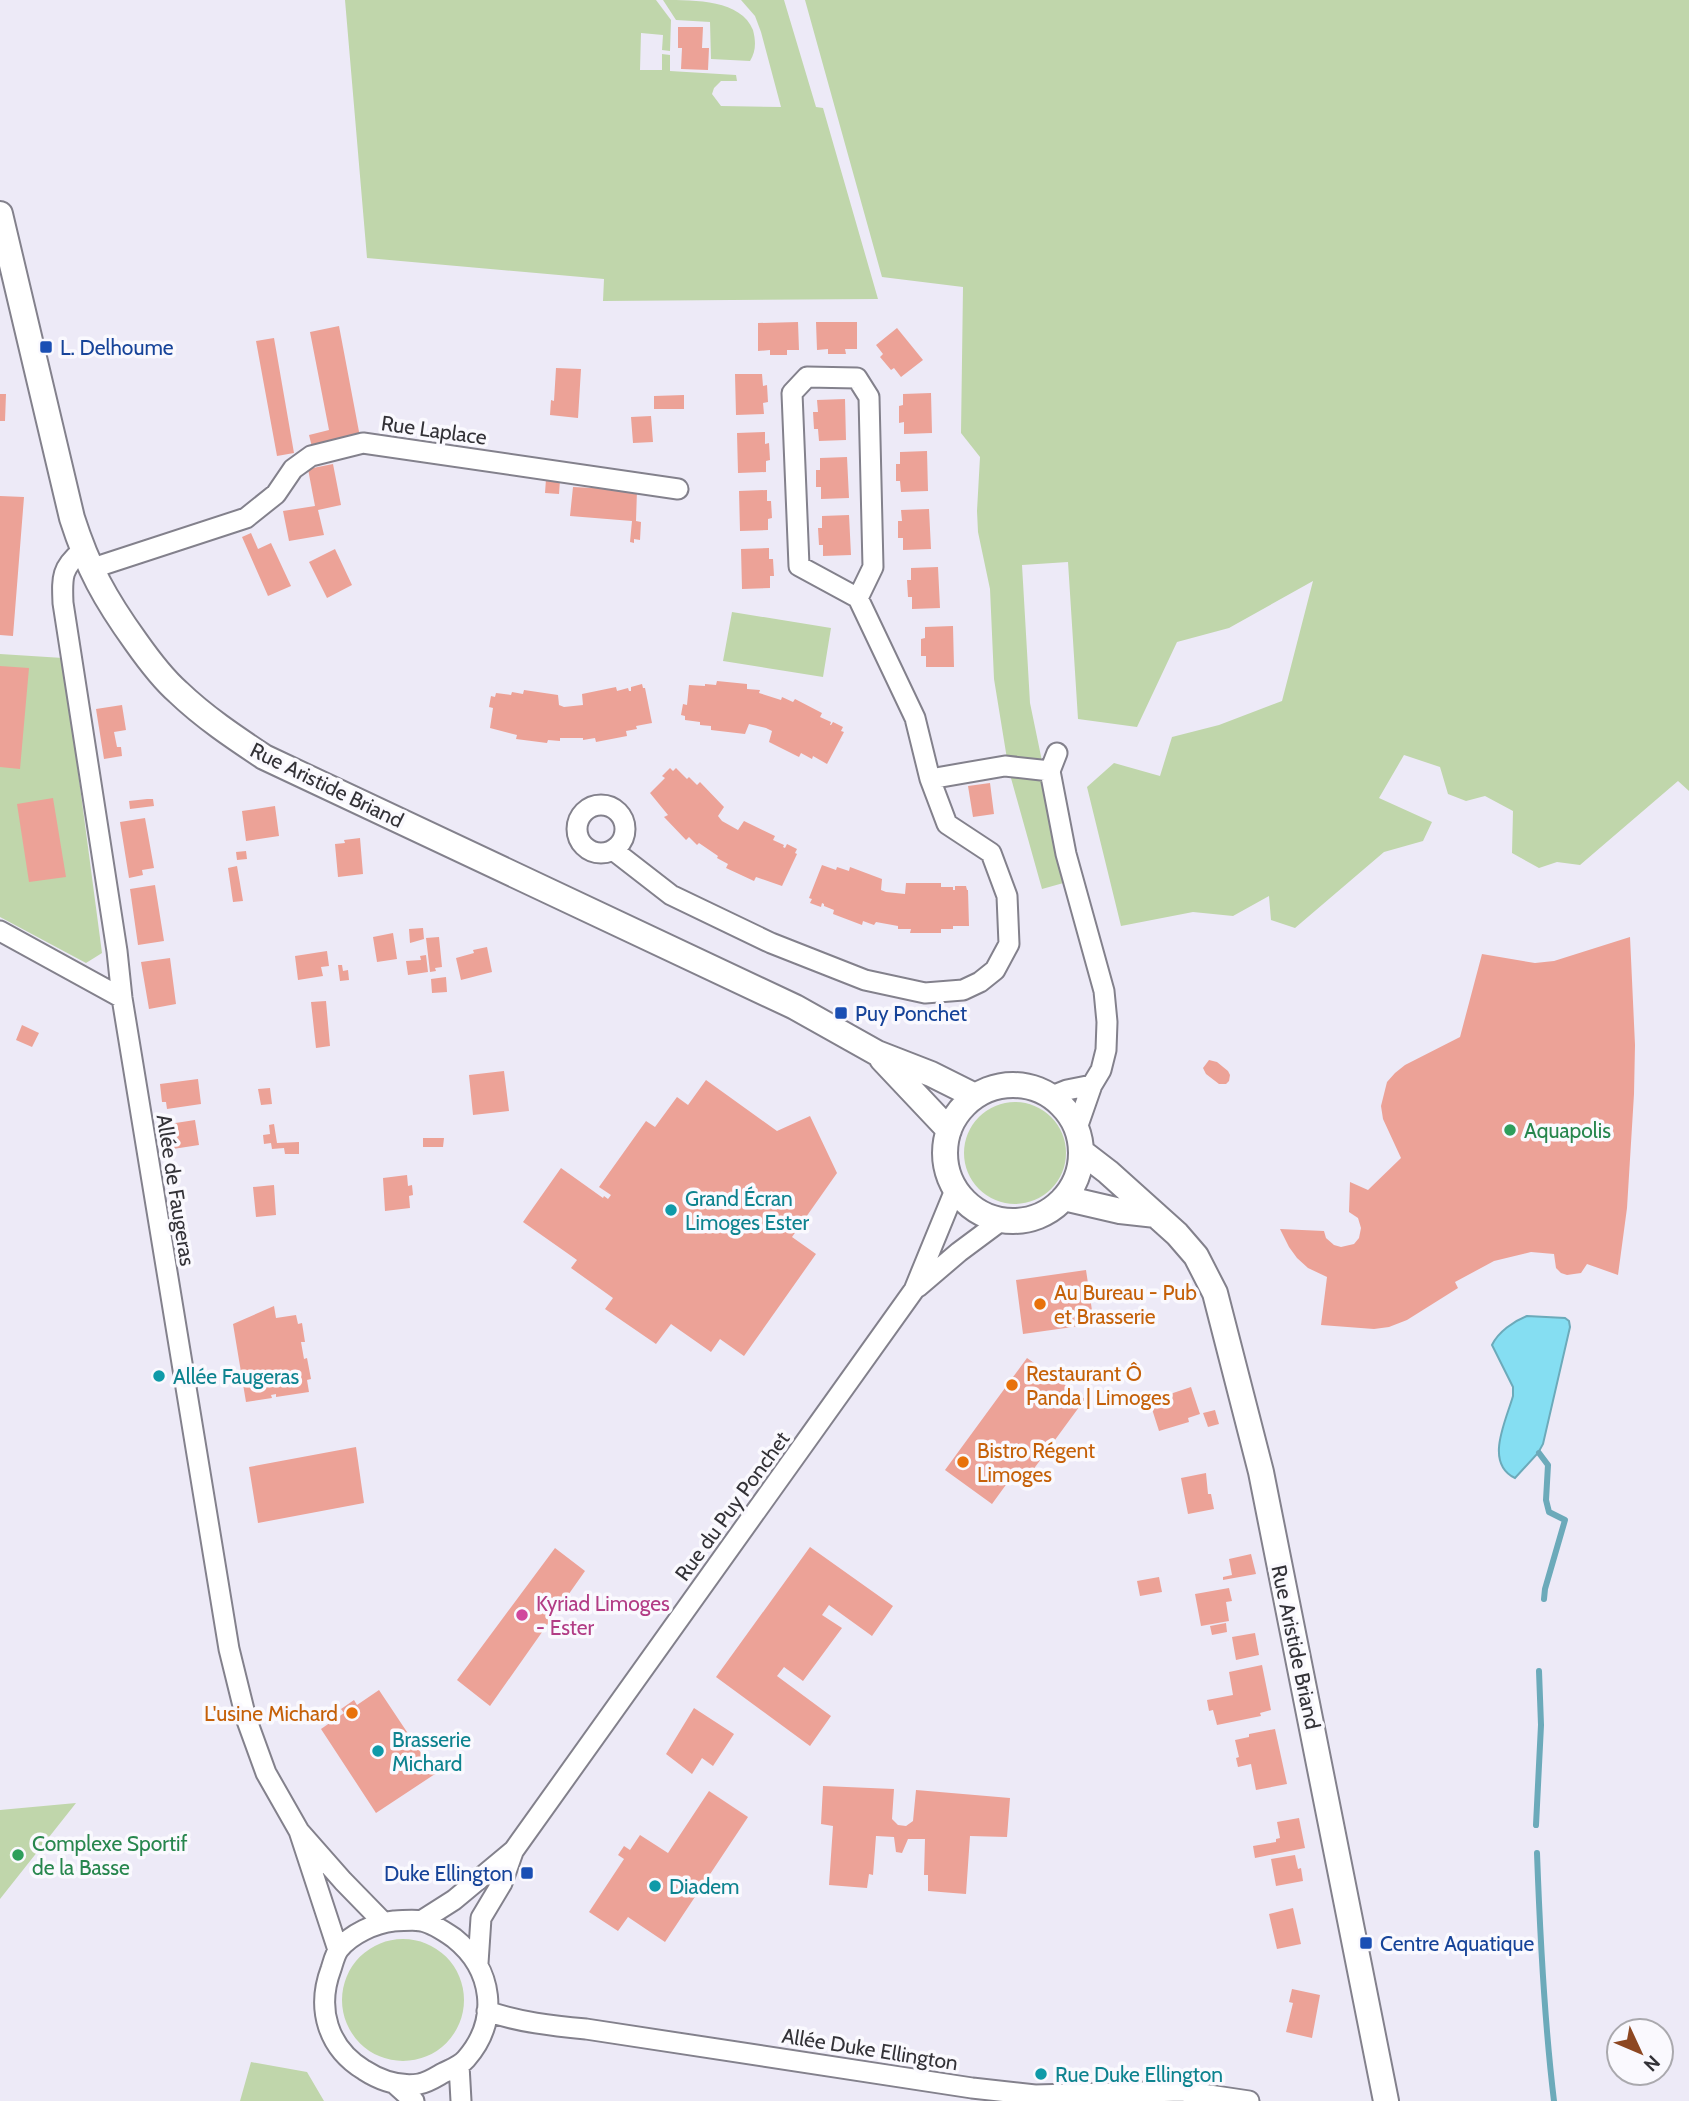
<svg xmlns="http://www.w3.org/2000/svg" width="1689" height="2101" font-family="Cabin,sans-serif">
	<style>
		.green { fill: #c0d6ab }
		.water { fill: #85def2; stroke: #6caaba; stroke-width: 2 }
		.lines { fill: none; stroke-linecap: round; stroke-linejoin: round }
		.stream { stroke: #6caaba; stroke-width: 6 }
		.building { fill: #eca297 }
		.minor-casing { stroke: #83818c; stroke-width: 23 }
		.tertiary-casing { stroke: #83818c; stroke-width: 28 }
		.minor { stroke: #fff; stroke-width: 19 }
		.tertiary { stroke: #fff; stroke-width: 24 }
		.transit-dot { fill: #1a4fb4; stroke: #faf9fe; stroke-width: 2.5 }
		.leisure-dot { fill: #2e9e5b; stroke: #faf9fe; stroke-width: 2.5 }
		.culture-dot { fill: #0f9aa8; stroke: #faf9fe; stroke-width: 2.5 }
		.food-dot { fill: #e8710a; stroke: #faf9fe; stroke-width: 2.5 }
		.hotel-dot { fill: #d1479c; stroke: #faf9fe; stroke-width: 2.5 }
		.labels { text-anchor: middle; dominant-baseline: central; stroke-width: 7; stroke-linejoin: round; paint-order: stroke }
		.transit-label { font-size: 21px; fill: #164399; stroke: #faf9fe; text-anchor: start }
		.street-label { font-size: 21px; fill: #333237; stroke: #faf9fe }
		.leisure-label { font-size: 21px; fill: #27864d; stroke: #faf9fe; text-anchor: start }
		.culture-label { font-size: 21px; fill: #0d838f; stroke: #faf9fe; text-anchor: start }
		.food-label { font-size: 21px; fill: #c56008; stroke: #faf9fe; text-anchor: start }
		.hotel-label { font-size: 21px; fill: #b23c85; stroke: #faf9fe; text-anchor: start }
	</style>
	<rect width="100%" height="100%" fill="#edeaf7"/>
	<path class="green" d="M345,0H656L671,20L670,51L662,50L663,35L641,33L640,70H662V54L670,55V71L736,75L737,81H721L714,88L712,94L721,106L781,107L761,32L755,16L741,0H784L816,107L823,108L878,299L603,301L604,279L367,258Z
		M663,0C696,0 741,0 753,30C756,42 756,51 750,61L711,59L710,22L676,20Z
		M805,0H1689V791L1678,781L1580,865L1557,862L1539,868L1512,853L1513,811L1485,796L1466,801L1448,794L1440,767L1404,755L1379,798L1432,822L1423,841L1384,852L1295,928L1271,920L1269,896L1233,916L1193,912L1121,926L1087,787L1114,763L1160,776L1172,737L1219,725L1282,701L1313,581L1229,628L1177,642L1137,727L1078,719L1068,562L1022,565L1030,703L1067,882L1042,889L1009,771L994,679L990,589L978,532L977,511L980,457L961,433L963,287L882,277Z
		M732,612L831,628L823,677L723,661Z
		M0,654L63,658L102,953L86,963L0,917Z
		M964 1153a51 51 0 1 1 102 0a51 51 0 1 1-102 0Z
		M76,1803L0,1899V1810Z
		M342 2000a61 61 0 1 1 122 0a61 61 0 1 1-122 0Z
		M251,2062L307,2072L324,2101H240Z"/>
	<path class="water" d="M1527,1316L1565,1318L1569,1321L1570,1327L1543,1444L1538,1453L1515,1478C1484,1463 1506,1421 1513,1396V1387L1492,1345C1498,1332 1514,1321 1527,1316Z"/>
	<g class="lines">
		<path class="stream" d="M1539,1453L1548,1465L1546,1500L1549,1512L1565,1520L1545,1589L1544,1599
			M1536,1825L1541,1725L1539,1671
			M1537,1853C1540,1936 1544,2019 1554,2101"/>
	</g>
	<path class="building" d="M678,27H703L702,48H709L708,70L681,69L682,48H678Z
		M798,322L799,350H787V355H770V350L758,351V323Z
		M816,322H857V349H845L846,354H828V349L817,350Z
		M339,326L360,437L312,447L309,435L329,430L310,332Z
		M897,328L923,360L901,377L894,368L891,370L880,357L883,354L876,345Z
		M274,338L294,453L277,456L256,341Z
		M556,368L581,369L578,418L550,415L551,400L554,401Z
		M735,374H762L763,386L767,385L768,402L763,403L764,414L736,415Z
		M931,393L932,433L904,434V422L899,423V406L903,405V394Z
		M0,394H6L5,421H0Z
		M684,395V409H654V396Z
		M845,399L846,440L819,441L818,429H814L813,412H818L817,400Z
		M651,416L653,442L633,443L631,417Z
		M765,432V444L769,443L770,460L766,461V472L738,473L737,433Z
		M927,451L928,491L901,492L900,481H896V464H900V452Z
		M847,457L849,498L821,499V487H816V470H820V458Z
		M333,464L341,505L318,510L324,535L289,541L283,511L315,506L308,469Z
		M546,479L560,480L559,494L545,493Z
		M594,484L637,490L636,521L641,522L640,540L634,539V543L630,542L632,521L570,516L573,487L593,488Z
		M767,490V501H771L772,518L768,519V530L740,531L739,491Z
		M0,496L24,497L13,636L0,635Z
		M929,509L931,549L903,550V538H898V521H902L901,510Z
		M849,515L851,555L823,556V545H819L818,528H822V516Z
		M251,533L258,549L271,543L291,586L268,596L242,537Z
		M769,548V559H773L774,576H770V588L742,589L741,549Z
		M335,549L352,585L327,598L309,562Z
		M938,567L940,608L912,609V597H908L907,580H911V568Z
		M953,626L954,667H926V656H921V639L925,638V627Z
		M0,666L29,668L20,769L0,767Z
		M717,681L747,684V689L760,690L759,693L781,700L782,697L793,702L795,699L822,713L820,717L831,722L830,725H831L833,722L843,727L841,731L844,732L827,764L813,756L812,759L801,753L799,757L769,742L772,731L766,728L749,724L745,734L711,730V726L700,725V722L685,720V716L681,715L683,704L687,705L689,685L705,686V684L716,685Z
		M642,684L643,688H645L652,723L636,726L637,729L626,731L627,736L596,742L595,738L583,740V738H560V741L548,740L547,743L516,739L517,735L490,728L493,708L489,707L491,696L495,697L496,693L511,695L512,692L523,694L524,690L558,695L559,705L564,707L583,705L582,694L616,687L617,691L628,688L629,691H631V687Z
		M122,705L126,730L114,732L117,747H121L122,756L104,759L96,709Z
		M670,768L673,771L676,768L687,779L689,777L697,785L700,782L724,807L718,816L722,821L738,830L744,821L775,836L773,840L784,845L783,847L785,848L787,844L797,849L795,853L797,854L782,886L756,877L754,881L726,868L728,864L717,858L718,856L699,843L697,845L689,837L686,840L664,817L668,815L650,793L665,778L662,776Z
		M990,783L994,814L973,817L968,786Z
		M53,798L66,877L29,882L17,804Z
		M147,799H153L154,806L130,809L129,801Z
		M275,806L279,836L246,841L242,811Z
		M145,818L154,868L142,870L143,875L129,878L120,822Z
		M360,838L363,874L338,877L335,844L345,843L344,840Z
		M246,851L247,859L237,860L236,852Z
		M822,865L836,870L837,867L849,871L850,867L882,879L881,890L886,892L905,894L906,883H941V887H953V890H955V886H966L967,890H968L969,926H953V929H941V933H910L911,929H898V926L876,922L874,925L863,921L862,925L833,914L834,910L824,906V904L822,903L821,907L810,903L812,899L809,898Z
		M237,866L243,901L233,902L228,868Z
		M155,885L164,941L138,945L130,889Z
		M423,928L424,939L410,943L409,929Z
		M393,933L397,959L377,962L373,937Z
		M439,937L442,967L435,968L436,971L430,972L426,938Z
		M1630,937L1635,1045L1634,1094L1627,1208L1618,1275L1587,1264L1581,1273L1567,1275L1561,1273L1556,1268L1554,1254L1531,1252L1494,1261L1455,1282L1458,1288L1407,1320L1389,1327L1374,1329L1321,1325L1327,1277L1308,1268L1297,1258L1289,1247L1280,1229L1324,1231L1326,1238L1334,1245L1341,1247L1354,1244L1359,1238L1361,1228L1358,1218L1349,1212L1350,1182L1368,1190L1401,1158L1383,1119L1381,1106L1387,1082L1395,1073L1405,1065L1460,1037L1482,954L1535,963L1554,961Z
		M487,947L492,972L461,980L456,958L474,953L473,950Z
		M327,951L329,966L321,967L323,976L298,980L295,956Z
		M426,955L428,972L408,975L406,961L421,960L420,956Z
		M170,958L176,1004L149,1009L141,962Z
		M338,965H342L343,971L348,970L349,980L340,981Z
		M446,977L447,992L432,993L431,979Z
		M326,1001L330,1046L316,1048L311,1002Z
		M22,1025L39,1033L32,1047L16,1040Z
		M1209,1060L1217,1062L1228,1071L1230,1075L1229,1081L1226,1084H1219L1206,1074L1203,1068Z
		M504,1071L509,1111L473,1115L469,1075Z
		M198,1079L201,1104L167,1109L166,1102H162L160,1084Z
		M706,1080L777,1131L810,1116L837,1173L792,1237L816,1254L744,1356L720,1339L711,1352L671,1324L656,1344L605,1309L613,1298L571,1268L577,1260L523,1222L561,1168L603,1198L604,1196L608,1199L611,1195L599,1187L646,1121L655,1127L677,1097L688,1105Z
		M270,1088L272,1104L261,1105L258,1089Z
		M195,1120L199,1145L173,1149L169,1124Z
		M274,1124L277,1143L299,1142V1154H285L284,1148L272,1149L271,1143L264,1144L263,1135L270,1134L269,1125Z
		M423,1138H444L443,1147H423Z
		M407,1175L408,1186L412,1185L413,1195L409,1196L410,1208L385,1211L383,1178Z
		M274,1185L276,1215L256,1217L253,1187Z
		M1086,1270L1094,1324L1023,1334L1016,1280Z
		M274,1306L276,1318L296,1315L298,1324L302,1323L305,1342H301L304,1359L307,1358L311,1379L307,1380L309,1392L276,1397V1394L271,1395L272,1398L246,1402L233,1324Z
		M1027,1358L1085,1399L1030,1474L1019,1467L992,1504L945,1470Z
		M161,1369L163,1381L157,1382L155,1370Z
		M1191,1387L1200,1414L1188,1418L1189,1422L1159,1431L1152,1409L1173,1402L1170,1394Z
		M1215,1410L1219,1424L1208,1427L1203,1413Z
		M356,1447L364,1503L258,1523L249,1467Z
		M1206,1473L1208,1494H1211L1214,1509L1188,1514L1181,1478Z
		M810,1547L893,1606L872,1636L829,1605L822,1615L842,1628L803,1681L784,1667L777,1676L831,1716L810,1746L716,1677Z
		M555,1548L585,1571L490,1706L457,1680Z
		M1251,1554L1256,1574L1223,1580V1577L1232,1575L1229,1559Z
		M1159,1577L1162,1592L1140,1596L1137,1581Z
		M1229,1588L1232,1601L1226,1602L1229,1621L1201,1626L1195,1594Z
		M1226,1623L1227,1632L1212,1635L1210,1626Z
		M1255,1633L1259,1655L1236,1660L1232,1637Z
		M1262,1665L1271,1710L1260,1713L1261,1716L1217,1725L1213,1710L1209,1711L1207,1700L1233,1695L1229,1672Z
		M379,1690L435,1774L376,1813L321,1729L344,1713L341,1709L354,1700L357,1705Z
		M694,1708L734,1734L713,1766L702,1758L692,1774L666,1754Z
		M1275,1729L1287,1784L1256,1790L1251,1764L1238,1767L1236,1758L1239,1757L1235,1740L1249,1737V1734Z
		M823,1786L894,1789L892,1819L898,1825L906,1826L913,1821L916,1790L1010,1798L1007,1837L970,1836L966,1894L928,1891V1875H924L925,1839H908L902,1853L896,1852L894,1837L876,1836L873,1875L869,1874L867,1888L829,1885L833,1826L821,1824Z
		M709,1791L748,1817L665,1942L628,1917L618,1931L589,1912L624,1859L618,1855L624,1846L630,1850L640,1835L668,1853Z
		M1299,1818L1305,1848L1255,1858L1253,1846L1276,1842V1839L1280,1838L1277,1822Z
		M1295,1855L1298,1869L1301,1868L1303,1881L1276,1886L1271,1859Z
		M1293,1908L1301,1944L1277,1949L1269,1914Z
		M1292,1989L1320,1995L1312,2038L1286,2032L1293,2003L1289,2002Z
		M1035,2069L1047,2070L1046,2078H1035Z"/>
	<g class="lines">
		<g class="minor-casing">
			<path id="minor" d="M807,377L857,378L869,397L873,567L858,598L799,566L792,393Z
				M82,551C61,568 62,578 63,603L117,951L122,998L229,1649L246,1718L266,1773L299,1831
				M90,569L246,518L276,494L293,469L311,456L363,443L678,489
				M1057,753L1050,771L1066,854L1104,991L1107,1022L1106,1050L1101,1070L1092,1085L1077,1128
				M930,779L1005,766L1050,771
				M577 829a24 24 0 1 1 48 0a24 24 0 1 1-48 0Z
				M613,850L671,895L771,943L865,980L925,993L963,990L980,982L995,970L1009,944L1007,896L991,853L947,824L930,779L915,718L858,598
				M0,931L122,998
				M1052,1096L1067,1090L1092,1085
				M918,1287L959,1252L1002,1220
				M394,1921C403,1921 413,1919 421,1921C432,1923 444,1931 454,1938C493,1969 500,2020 466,2059C460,2066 451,2069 443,2073C436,2077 427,2083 419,2084C399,2087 381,2081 364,2070C328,2048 316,2009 331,1969C333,1963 335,1954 339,1949C351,1934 375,1923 394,1921Z
				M421,1921L454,1900L514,1850L914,1290L955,1190
				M338,1950L299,1831L343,1881L383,1922
				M478,1963L481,1918L502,1883L513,1852
				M487,2011C518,2022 553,2026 586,2029L972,2088L1035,2095L1182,2091L1249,2101
				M459,2065L461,2101
				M396,2085L414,2101"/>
		</g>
		<g class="tertiary-casing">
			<path id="tertiary" d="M0,214L72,518C88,568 105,599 136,642C148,659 162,678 178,692C204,717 234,737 264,757L795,1007L877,1053L931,1074L975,1096
				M882,1059L949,1130
				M945 1153a68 68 0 1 1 136 0a68 68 0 1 1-136 0Z
				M1082,1152L1108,1172L1177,1234L1196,1256L1215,1293L1261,1472L1386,2101
				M1064,1198L1120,1211L1156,1215"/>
		</g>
		<use href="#minor" class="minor"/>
		<use href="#tertiary" class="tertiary"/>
	</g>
	<g class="transit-dot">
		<rect x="39" y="340" width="14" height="14" rx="3.5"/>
		<rect x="834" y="1006" width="14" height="14" rx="3.5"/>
		<rect x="520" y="1866" width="14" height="14" rx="3.5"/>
		<rect x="1359" y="1936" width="14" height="14" rx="3.5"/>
	</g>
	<g class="leisure-dot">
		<circle cx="1510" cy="1130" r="7"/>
		<circle cx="18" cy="1855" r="7"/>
	</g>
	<g class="culture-dot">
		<circle cx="671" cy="1210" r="7"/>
		<circle cx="159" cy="1376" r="7"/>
		<circle cx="378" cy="1751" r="7"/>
		<circle cx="655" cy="1886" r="7"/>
		<circle cx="1041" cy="2074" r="7"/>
	</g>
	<g class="food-dot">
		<circle cx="1040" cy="1304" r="7"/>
		<circle cx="1012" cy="1385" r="7"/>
		<circle cx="963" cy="1462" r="7"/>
		<circle cx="352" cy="1713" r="7"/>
	</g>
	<circle class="hotel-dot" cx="522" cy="1615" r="7"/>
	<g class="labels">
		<g class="transit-label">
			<text x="60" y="347">L. Delhoume</text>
			<text x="855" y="1013">Puy Ponchet</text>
			<text x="513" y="1873" text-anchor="end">Duke Ellington</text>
			<text x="1380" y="1943">Centre Aquatique</text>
		</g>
		<g class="street-label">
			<text transform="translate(434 430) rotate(8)">Rue Laplace</text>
			<text transform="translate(327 785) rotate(26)">Rue Aristide Briand</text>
			<text transform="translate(176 1190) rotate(81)">Allée de Faugeras</text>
			<text transform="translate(732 1506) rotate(-54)">Rue du Puy Ponchet</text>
			<text transform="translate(1296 1647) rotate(78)">Rue Aristide Briand</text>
			<text transform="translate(870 2049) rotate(9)">Allée Duke Ellington</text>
		</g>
		<g class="leisure-label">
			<text x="1524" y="1130">Aquapolis</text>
			<text x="32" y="1843">Complexe Sportif<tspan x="32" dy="24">de la Basse</tspan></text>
		</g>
		<g class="culture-label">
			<text x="685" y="1198">Grand Écran<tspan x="685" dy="24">Limoges Ester</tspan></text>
			<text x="173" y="1376">Allée Faugeras</text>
			<text x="392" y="1739">Brasserie<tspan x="392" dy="24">Michard</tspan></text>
			<text x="669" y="1886">Diadem</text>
			<text x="1055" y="2074">Rue Duke Ellington</text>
		</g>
		<g class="food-label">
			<text x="1054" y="1292">Au Bureau - Pub<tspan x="1054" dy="24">et Brasserie</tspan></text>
			<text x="1026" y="1373">Restaurant Ô<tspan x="1026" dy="24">Panda | Limoges</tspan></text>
			<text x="977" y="1450">Bistro Régent<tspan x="977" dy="24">Limoges</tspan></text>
			<text x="338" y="1713" text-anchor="end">L'usine Michard</text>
		</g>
		<g class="hotel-label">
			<text x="536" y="1603">Kyriad Limoges<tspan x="536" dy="24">- Ester</tspan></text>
		</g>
	</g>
	<g transform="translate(1640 2052) rotate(134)"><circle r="33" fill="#faf9fe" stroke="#aaa9ae" stroke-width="2"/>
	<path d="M0-5L12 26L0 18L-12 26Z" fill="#8d4721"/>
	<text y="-10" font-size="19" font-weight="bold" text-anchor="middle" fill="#333237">N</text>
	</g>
</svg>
